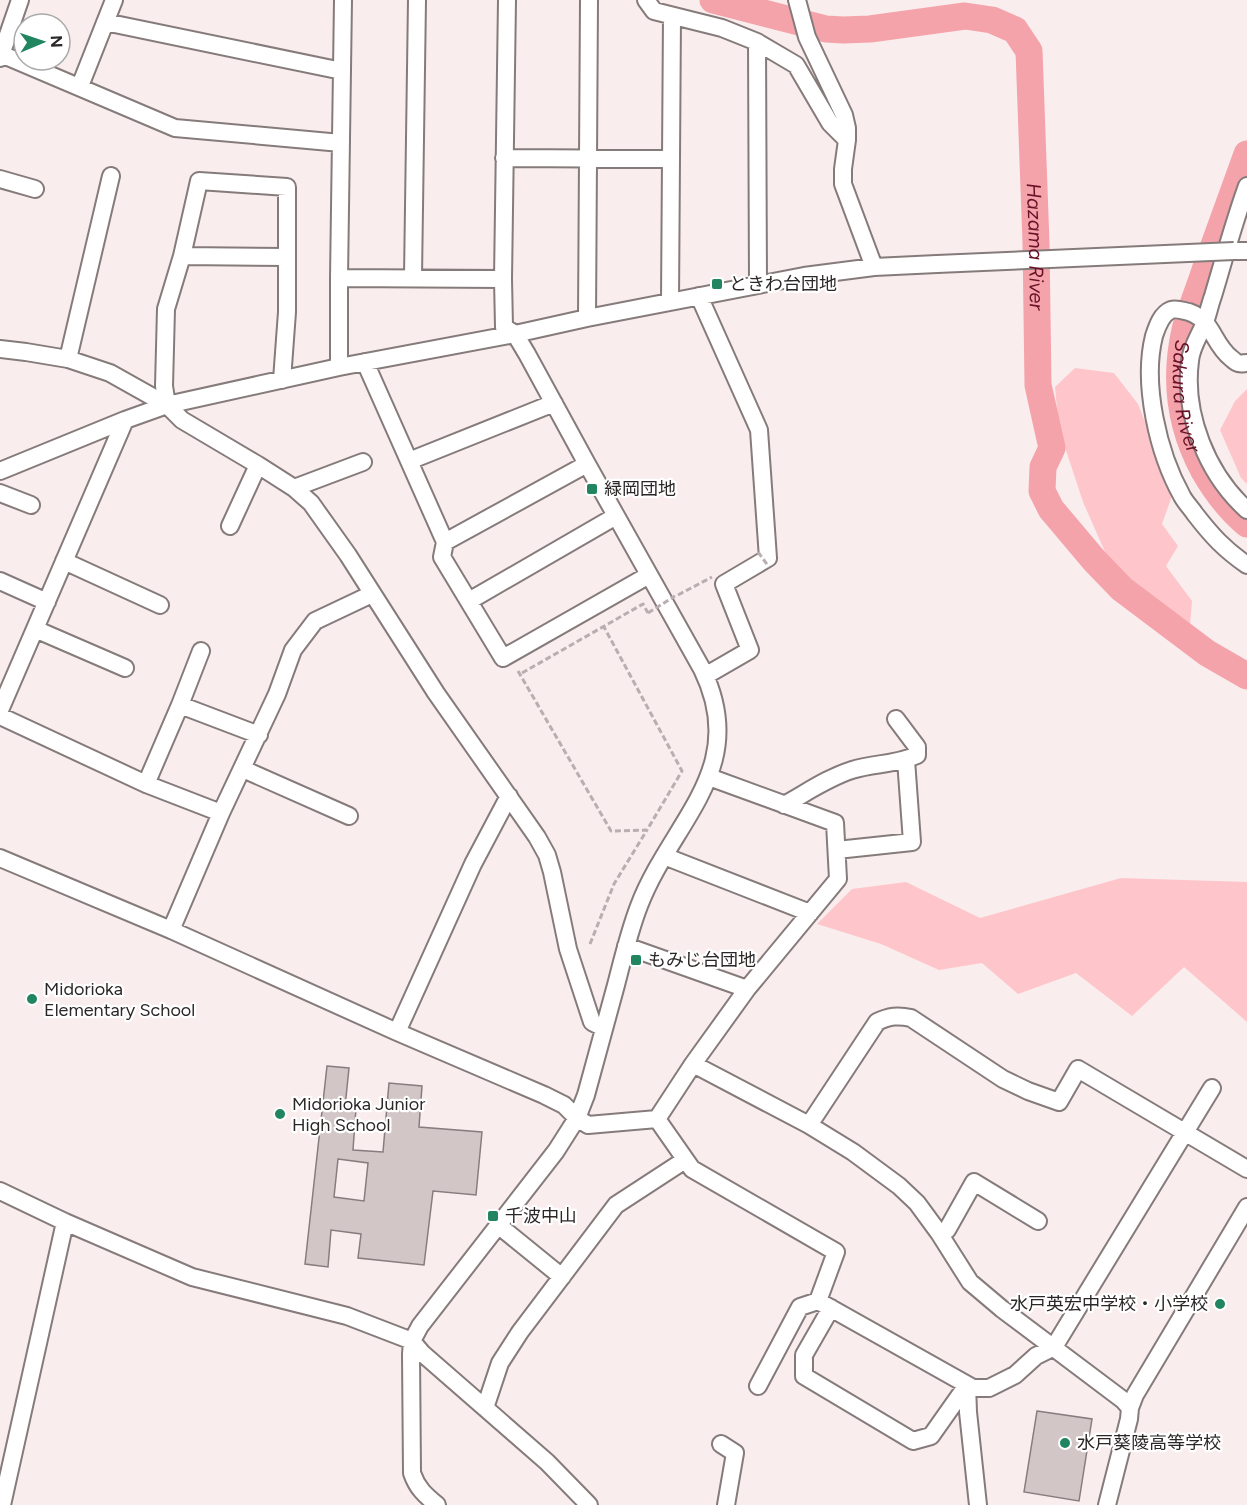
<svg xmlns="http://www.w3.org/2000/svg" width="1247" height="1505" font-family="Figtree,'Noto Sans JP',sans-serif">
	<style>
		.green { fill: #fec6ca }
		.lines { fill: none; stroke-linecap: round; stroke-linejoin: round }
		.river { stroke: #f5a3ab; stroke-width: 27 }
		.building { fill: #d2c6c7; stroke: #887d7e; stroke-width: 1.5; fill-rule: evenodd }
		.minor-casing { stroke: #867b7b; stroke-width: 20 }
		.path { stroke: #b9afb0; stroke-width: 3; stroke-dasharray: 6 3; stroke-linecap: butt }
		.minor { stroke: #fff; stroke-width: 16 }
		.minor-bridge-casing { stroke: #867b7b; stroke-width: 20; stroke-linecap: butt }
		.path-bridge { stroke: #b9afb0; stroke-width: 3; stroke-dasharray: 6 3; stroke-linecap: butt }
		.minor-bridge { stroke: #fff; stroke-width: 16 }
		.poi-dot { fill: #21855f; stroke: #fff; stroke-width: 2 }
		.labels { text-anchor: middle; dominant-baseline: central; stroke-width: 4.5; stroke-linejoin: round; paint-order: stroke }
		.poi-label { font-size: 18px; fill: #2b2727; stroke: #fff; text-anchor: start }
		.water-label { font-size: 20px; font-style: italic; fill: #6a1027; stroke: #fff }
	</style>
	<rect width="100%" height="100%" fill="#faedee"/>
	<path class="green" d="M1075,368L1114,373L1138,404L1173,493L1162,524L1178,546L1166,566L1192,601L1190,625L1114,572L1083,502L1059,429L1055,387Z
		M1247,389V484L1241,478L1220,430L1235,401Z
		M1121,878L1247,882V1022L1184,967L1132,1016L1076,973L1018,994L982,963L939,970L881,944L817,924L852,889L906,882L980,918Z"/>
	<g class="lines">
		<g class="river">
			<path id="s1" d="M713,0L826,29L843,30L870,29L965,16L992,20L1015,30L1029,51L1036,243L1038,385L1052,448L1043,467L1042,491L1051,509L1094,560L1122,589L1207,653L1247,676"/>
			<path id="s2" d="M1247,154C1233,192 1219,231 1205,270C1199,289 1190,310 1185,330C1174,379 1180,427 1204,471C1215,490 1230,510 1247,524"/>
		</g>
	</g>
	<path class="building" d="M327,1066L349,1068L345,1107L356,1108L353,1150L383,1152L389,1083L422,1086L419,1127L482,1132L476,1195L433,1191L424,1265L358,1258L361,1234L331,1230L328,1267L305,1264ZM338,1159L368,1163L364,1201L334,1197Z
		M1037,1411L1092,1419L1079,1501L1024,1492Z"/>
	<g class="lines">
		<g class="minor-casing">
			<path id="minor" d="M646,0L654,11L722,28L757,42L796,65L830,123L847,140
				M797,0L807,37L844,115L847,128V140L843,169V184L874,267
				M105,22L342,71
				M757,42L758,284
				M1,54L175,128L341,143
				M0,58L20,0
				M80,86L114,0
				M504,158L670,159
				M0,179L35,189
				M1247,186C1234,222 1224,259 1213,296C1210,304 1208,314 1205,322C1200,335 1191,347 1190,361C1183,414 1207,474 1247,510
				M1234,251H1247
				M182,256L287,257
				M413,277L417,0
				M339,278L503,279
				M699,296L759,430L768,558L724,584L750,650L705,676
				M670,302L672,16
				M587,318L589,0
				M0,349L26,352L68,359L110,373L167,405L182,420L258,465L294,488L311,503L348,555L436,693L537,837L547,855L552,872L568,949L592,1022L604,1028
				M68,359L111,176
				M365,362L445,542L442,557L503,658L649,575
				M1247,363C1244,363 1241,364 1238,363C1237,363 1232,359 1231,358C1212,343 1214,321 1189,312C1183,311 1177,308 1171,310C1161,314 1157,327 1154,336C1142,384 1158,453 1182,496C1185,502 1191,508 1195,514C1212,536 1224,549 1247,565
				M339,367V278L343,0
				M167,405L164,386L166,309L182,256L199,181L287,187V312L282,380
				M409,461L554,403
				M0,471L125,420L167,405L339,367L515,334L587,318L804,276L874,267L937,264
				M294,488L363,462
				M0,493L31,505
				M230,526L258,465
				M445,542L587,464
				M64,561L160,605
				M0,581L47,602
				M469,601L616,516
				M35,629L125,668
				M180,705L201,651
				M0,710L125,420
				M0,716L146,784L221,813
				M243,769L349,816
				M146,784L180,705L259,735
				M784,805C806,793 827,778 852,770C873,763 896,765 917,755V747L896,719
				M837,850L912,842L906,760
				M664,856L810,913
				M0,858L171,930L397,1032L544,1095L564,1105L577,1118L588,1125L657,1119L693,1064L809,1125L853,1152L899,1186L917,1203L939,1233L970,1282L1002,1309L1123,1400L1130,1408L1129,1419L1107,1505
				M171,930L221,813L277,694L293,650L315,621L372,594
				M626,946L747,989
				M397,1032L473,864L509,796
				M693,1064L747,989L838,879L835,823L709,777
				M657,1119L692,1169L836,1252L818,1301
				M809,1125L877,1022C889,1016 898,1015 911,1018L1003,1079L1028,1091L1059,1102L1078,1069L1247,1169
				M0,1191L65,1222L192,1277L347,1316L412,1341L422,1353L547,1462L589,1505
				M498,1225L562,1277
				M939,1233L947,1230L974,1182L1038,1221
				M831,1308L804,1355V1376L913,1441L931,1436L967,1385L968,1412L978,1505
				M758,1386L800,1307L818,1301L973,1388H989L1015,1375L1036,1356L1054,1347L1212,1088
				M485,1408L500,1363L520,1332L616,1205L685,1160
				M1130,1408L1135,1395L1247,1207
				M721,1444L735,1453L726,1505
				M2,1505L65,1222
				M437,1505C425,1495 417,1488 412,1473L411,1354L412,1341L420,1326L556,1151L577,1118L586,1095C596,1058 606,1021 616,985C623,958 629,932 639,906C672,820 751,769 702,669L587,464L527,354L515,334L504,327L503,279L507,0"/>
		</g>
		<path class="path" d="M678,595L712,577
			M518,671L611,831L647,830L682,771L604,627
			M522,673L643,604L648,613
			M590,944L614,884L647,830"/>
		<use href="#minor" class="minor"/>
		<g class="minor-bridge-casing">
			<path id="minor-bridge" d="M937,264L1234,251"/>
		</g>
		<path class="path-bridge" d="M758,552L769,567
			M648,613L675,596"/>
		<use href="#minor-bridge" class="minor-bridge"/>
	</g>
	<g class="poi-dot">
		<rect x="711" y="278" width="12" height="12" rx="3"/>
		<rect x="586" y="483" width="12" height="12" rx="3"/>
		<rect x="630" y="954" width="12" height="12" rx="3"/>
		<circle cx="32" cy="999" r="6"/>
		<circle cx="280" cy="1114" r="6"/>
		<rect x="487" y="1210" width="12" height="12" rx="3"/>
		<circle cx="1220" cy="1304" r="6"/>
		<circle cx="1065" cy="1443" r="6"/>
	</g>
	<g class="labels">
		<g class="poi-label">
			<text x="729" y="284">ときわ台団地</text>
			<text x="604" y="489">緑岡団地</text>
			<text x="648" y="960">もみじ台団地</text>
			<text x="44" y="989">Midorioka<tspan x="44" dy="21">Elementary School</tspan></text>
			<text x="292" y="1104">Midorioka Junior<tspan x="292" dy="21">High School</tspan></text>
			<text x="505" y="1216">千波中山</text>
			<text x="1208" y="1304" text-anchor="end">水戸英宏中学校・小学校</text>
			<text x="1077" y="1443">水戸葵陵高等学校</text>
		</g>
		<g class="water-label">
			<text stroke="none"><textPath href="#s1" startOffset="530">Hazama River</textPath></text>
			<text stroke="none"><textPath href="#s2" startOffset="254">Sakura River</textPath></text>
		</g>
	</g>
	<g transform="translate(42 42) rotate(88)"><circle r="28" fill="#ffffff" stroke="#aaa9a9" stroke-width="1.5"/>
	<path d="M0-4.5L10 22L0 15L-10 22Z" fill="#21855f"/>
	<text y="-9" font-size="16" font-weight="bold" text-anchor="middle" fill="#2b2727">N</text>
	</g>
</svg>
